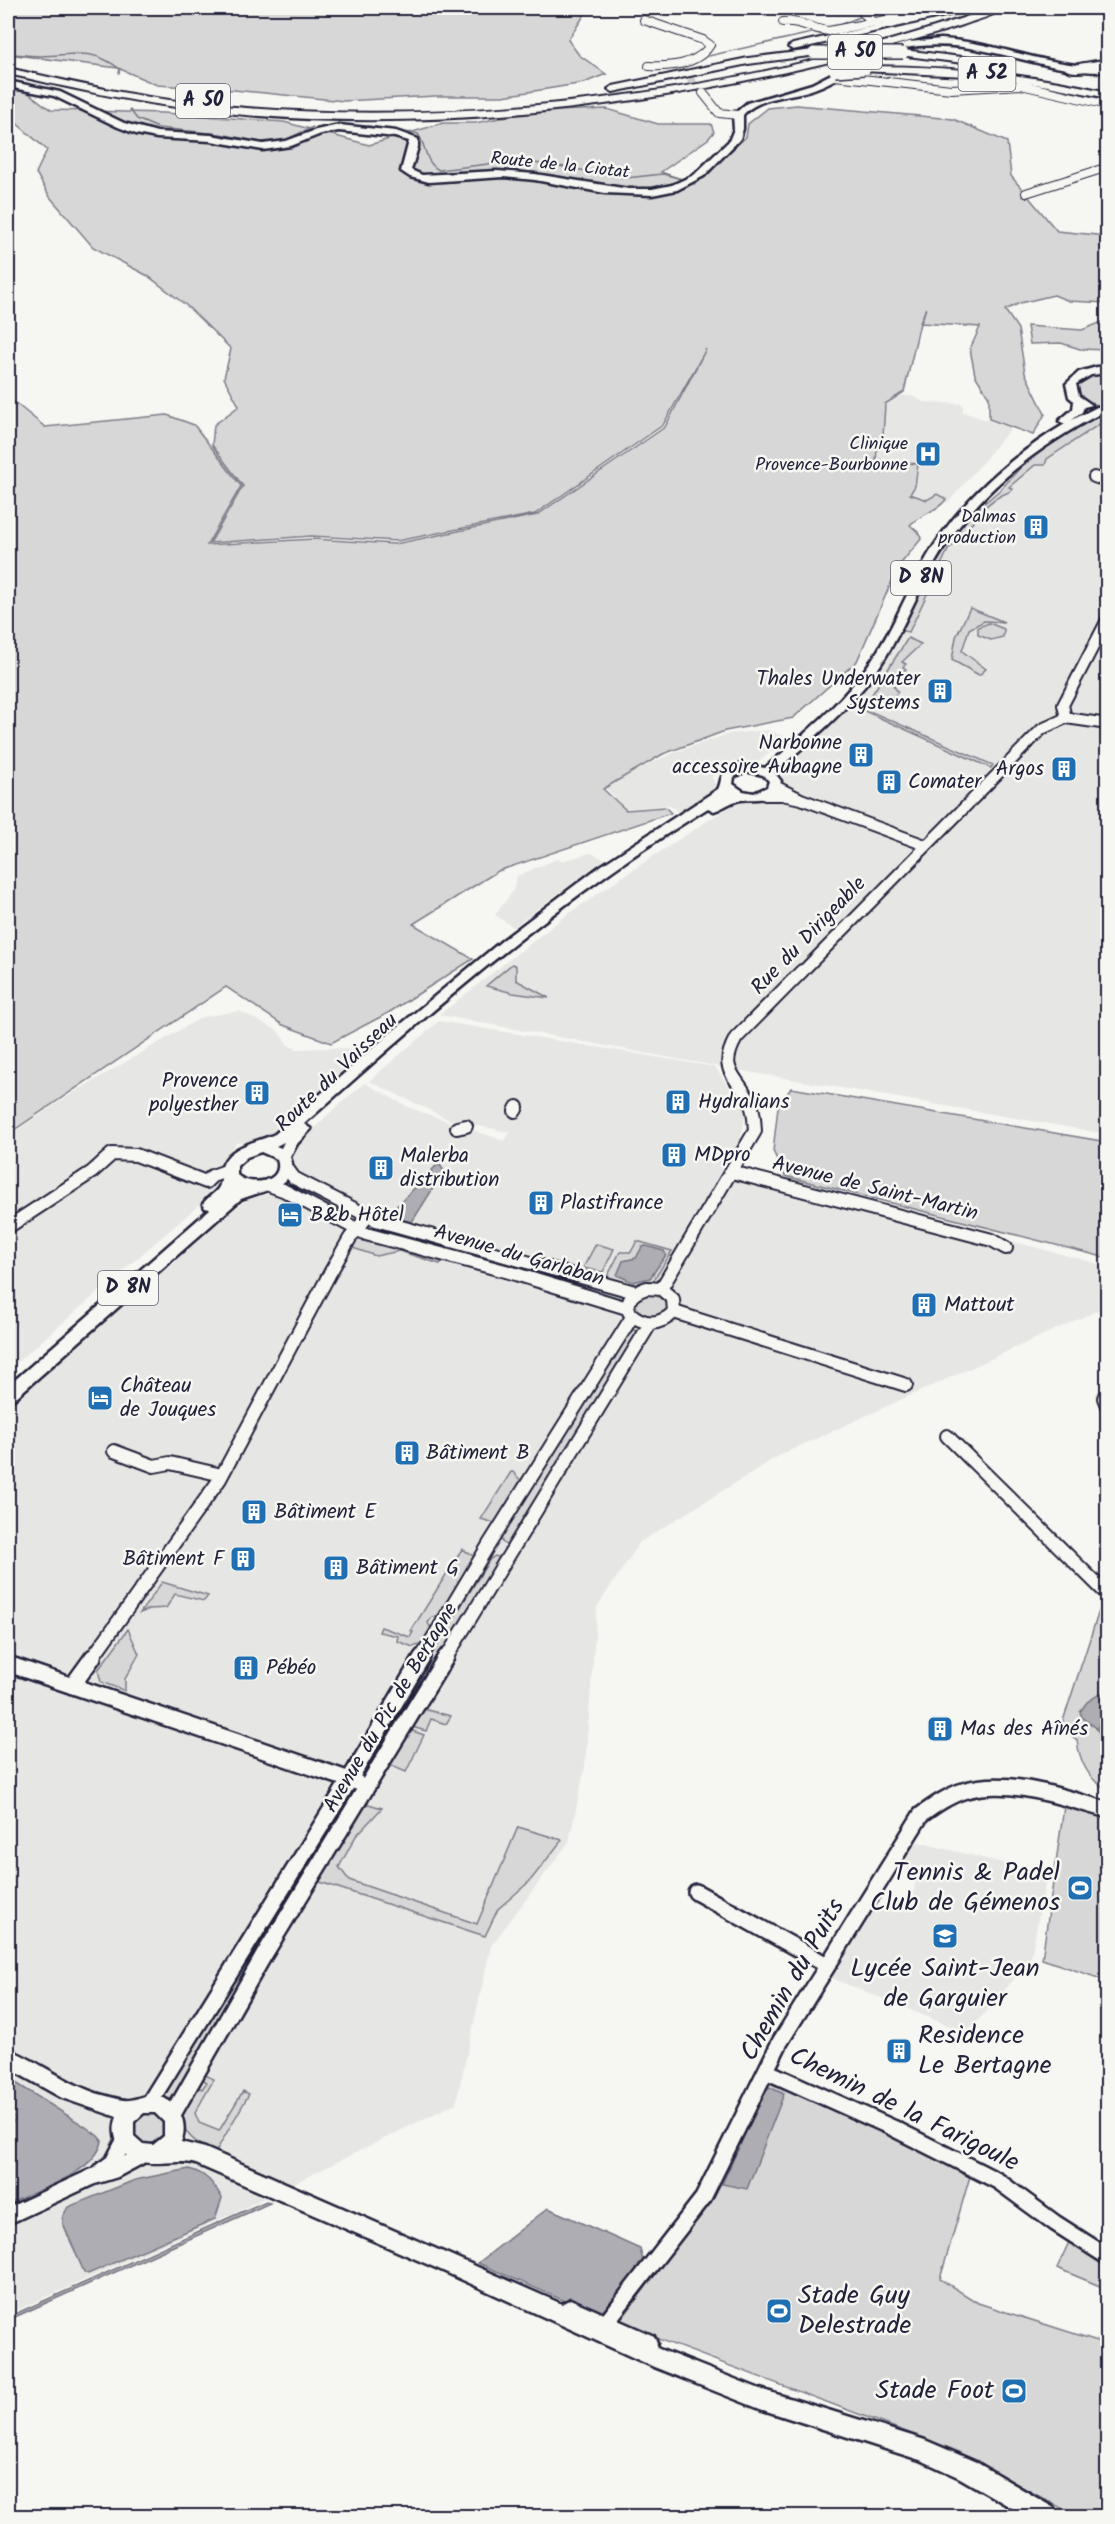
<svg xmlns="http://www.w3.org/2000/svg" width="1115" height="2524" font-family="Kalam,sans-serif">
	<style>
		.built { fill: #e6e6e4 }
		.green { fill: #d7d7d7; stroke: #7c7c89; stroke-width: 1.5 }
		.water { fill: #adadb3; stroke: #757583; stroke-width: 1.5 }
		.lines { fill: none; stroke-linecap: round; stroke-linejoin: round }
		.stream { stroke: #757583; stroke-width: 1.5 }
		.minor-tunnel { stroke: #cccccd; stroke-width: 8; stroke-dasharray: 8 4; stroke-linecap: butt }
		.minor-far3-casing { stroke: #22223b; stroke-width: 10 }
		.minor-far2-casing { stroke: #22223b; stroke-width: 14 }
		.minor-far1-casing { stroke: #22223b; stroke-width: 16 }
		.minor-casing { stroke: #22223b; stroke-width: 20 }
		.major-casing { stroke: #22223b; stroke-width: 5 }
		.highway-casing { stroke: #22223b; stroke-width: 4 }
		.minor-far3 { stroke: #f6f6f2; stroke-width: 8 }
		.minor-far2 { stroke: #f6f6f2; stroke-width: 10 }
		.minor-far1 { stroke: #f6f6f2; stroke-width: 12 }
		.minor { stroke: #f6f6f2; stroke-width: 15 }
		.major { fill: #f6f6f2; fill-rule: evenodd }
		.highway { fill: #f6f6f2; fill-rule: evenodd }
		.highway-bridge-casing { stroke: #22223b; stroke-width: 14; stroke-linecap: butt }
		.highway-bridge { stroke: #f6f6f2; stroke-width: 11 }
		.labels { text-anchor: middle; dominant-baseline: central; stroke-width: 5; stroke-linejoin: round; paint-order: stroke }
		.far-street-label { font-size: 18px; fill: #22223b; stroke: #f6f6f2 }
		.far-poi-label { font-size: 18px; fill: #22223b; stroke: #f6f6f2; text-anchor: end }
		.shield { fill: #f6f6f2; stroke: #626272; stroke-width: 1.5 }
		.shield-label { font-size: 20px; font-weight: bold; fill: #22223b }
		.poi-label { font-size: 21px; fill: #22223b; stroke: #f6f6f2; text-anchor: start }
		.street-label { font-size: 21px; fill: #22223b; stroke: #f6f6f2 }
		.near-poi-label { font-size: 26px; fill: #22223b; stroke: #f6f6f2; text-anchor: end }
		.near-street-label { font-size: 26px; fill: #22223b; stroke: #f6f6f2 }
	</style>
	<rect width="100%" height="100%" fill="#f6f6f2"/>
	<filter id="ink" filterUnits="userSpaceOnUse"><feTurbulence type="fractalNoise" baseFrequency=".0167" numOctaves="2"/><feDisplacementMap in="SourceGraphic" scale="12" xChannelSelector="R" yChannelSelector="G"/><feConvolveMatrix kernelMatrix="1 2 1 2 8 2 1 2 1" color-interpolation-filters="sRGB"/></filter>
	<g filter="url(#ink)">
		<path class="built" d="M866,394L912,396L924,402L963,404V412L1011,428L948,503L930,497L923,503L866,462Z
			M1107,414V1134L737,1070L439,1015L564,917L643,863L738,801L758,802L767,800L782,777V765L840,716L873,677L902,633L938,558L962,528L1054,441L1096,415Z
			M767,730L789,738L757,763L728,767L712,777L717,789L679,812L669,805L626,809L603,785L678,751L729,734Z
			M591,853L605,859L513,927L495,915L513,891L517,876L557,859L561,861Z
			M239,1011L277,1030L288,1045L296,1049L334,1048L363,1051L269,1139L236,1143L220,1164L221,1186L8,1370V1136L68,1096L202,1017Z
			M439,1021L715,1067L746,1112L740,1144L727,1164L750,1173L1107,1266V1306L780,1455L640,1542L597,1607L585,1767L569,1842L491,1946L456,2103L236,2212L8,2314V1402L247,1199L279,1192L295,1174L292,1150L334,1109L365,1083L410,1108L504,1141L509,1132L452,1121L369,1081Z
			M914,1841L1047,1874L1030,1961L967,2033L829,1977L874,1909L888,1912L908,1906L914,1894L915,1884L908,1869L900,1865Z"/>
		<path class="green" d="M8,8H589L568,40L579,55L606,74L584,83L503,96H435L344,101L234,90L157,85L118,68L8,54Z
			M8,88L23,89L51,110L164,113L284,122L369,145L443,123H475L530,112L607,109L658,124H711L714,132L708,139L661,172L695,184L746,137L748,124L768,108L797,105L953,119L1007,142L1011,176L1057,231L1107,236V303L1069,301L1054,295L1020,303L1005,310L1018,329L1025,373L1045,414L1033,435L989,419V397L975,375L970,349L980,327L921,323L926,308L920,323L904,392L885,404L883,436L877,449L876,460L918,464L915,486L910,494L927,500L937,494L946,499C941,509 920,515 910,525L919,533L922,538L898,567L857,661L793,718L725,731L663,754L603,789L626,810L665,807L671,813L498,871L413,924L473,959L388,1013L331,1043L283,1025L226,987L8,1134V397L45,427L167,415L194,425L241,486L207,545L314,539L395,544L537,515L665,427L706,349L663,425L535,514L397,541L312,536L210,543L243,486L212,445L214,425L239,406L224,378L231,349L187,306L148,276L93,247L50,197L36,173L47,150L14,121H8Z
			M1107,320V350L1080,349L1061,343L1030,344L1027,326L1082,330Z
			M1107,373V407L1090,403L1077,393L1078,382L1092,375Z
			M1097,415L1107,416V419L1047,459L1045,465H1035L1009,487L1013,489C1008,494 1005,493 1000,496C988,502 975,517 968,528L974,532L949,548L909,632L902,631L942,548L968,517L1002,488L1029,458Z
			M970,608L1004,622L984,621L969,629L962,651L986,669L979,675L952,660L956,637Z
			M989,623L1004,629L1003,637L991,640L978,635V627Z
			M908,638L921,644L902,662L906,664L903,667L906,669L891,682L898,692L888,702L883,700L867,710L993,765L991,768L862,710Z
			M512,964L516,966V980L549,998L513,993L486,986Z
			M791,1088L1107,1142V1258L785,1176L773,1151L778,1107Z
			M369,1223L627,1293L622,1303L367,1230L366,1226Z
			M360,1237L444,1258L440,1264L399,1251L376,1256L353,1248L355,1241Z
			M637,1241L672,1251L654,1280L625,1287L605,1281L620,1252H631Z
			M596,1244L614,1249L603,1272L583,1268Z
			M649,1293L660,1295L668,1301V1310L656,1318C635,1315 621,1303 649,1293Z
			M633,1330L639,1331L640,1333L513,1543L506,1545L502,1542L501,1537L628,1331Z
			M511,1472H513L524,1484L498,1524L481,1519Z
			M462,1549L475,1557L439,1617H432L428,1623L431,1628L429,1632L431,1633L425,1643L413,1647L397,1641L398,1636L379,1632L381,1627L410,1637L413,1632L411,1631Z
			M495,1556L500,1558L501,1562L365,1776L361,1775L362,1767L490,1559Z
			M162,1582L208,1596L204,1601L175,1594L166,1608L150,1609L140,1613Z
			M1107,1602V1789C1089,1781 1079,1760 1077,1740L1061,1727L1100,1608Z
			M128,1629L139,1654L125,1679V1691L101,1682L98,1670Z
			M423,1709L451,1716L446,1724L431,1719L426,1731L412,1727Z
			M410,1730L424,1735L406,1772L389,1765Z
			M354,1788L358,1794L176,2097L169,2099L163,2096V2088L345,1793Z
			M365,1803L382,1808L356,1836L339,1867L349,1880L477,1924L518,1827L562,1840L530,1881L498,1909L485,1936L317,1881Z
			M1064,1807L1107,1817V1981L1042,1959Z
			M203,2074L214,2079L195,2113L199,2123L219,2131L243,2091L249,2094L215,2153C179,2136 174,2119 196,2086L202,2089L207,2082L200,2078Z
			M767,2082L835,2110L971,2173L940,2279L978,2303L1107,2344V2513L1106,2516H1076L952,2449L618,2324L704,2210Z
			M146,2112L158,2113L166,2121L164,2138L154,2146L136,2144L130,2128L135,2118Z
			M1069,2242L1107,2264V2289L1057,2268Z"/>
		<path class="water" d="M440,1165L444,1171L412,1222L387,1216L436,1166Z
			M646,1246L664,1251L666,1255L650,1278L633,1282L617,1275L623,1261L636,1258L642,1247Z
			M1101,1693L1105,1702L1100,1713L1102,1714L1098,1727L1106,1740L1104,1741C1101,1737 1098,1730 1095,1727C1088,1721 1083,1722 1080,1712L1087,1702Z
			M8,2078L86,2127L98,2136L102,2141C96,2173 35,2191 8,2204V2129L15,2119L8,2113Z
			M767,2086L784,2094L747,2189L722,2184Z
			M189,2169C206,2173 214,2184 222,2198L215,2219L88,2274L84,2272L63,2224V2216L68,2207L135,2180Z
			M266,2201L270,2203L8,2320V2317Z
			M548,2208L640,2249L643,2261L603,2314L588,2311L478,2263Z"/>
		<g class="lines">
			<path class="stream" d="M882,9L888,8
				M834,27L862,16
				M8,54C19,54 31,56 42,56C75,55 91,47 120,69L119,73
				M704,57L816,32
				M130,110L137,119L158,128L220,134L261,142L285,140L313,127
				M368,126L418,134C427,147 424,162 439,170L513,161L553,165L626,178L663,174L682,179C702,171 731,147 734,124"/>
			<path class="minor-tunnel" d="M681,70L703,93"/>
			<g class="minor-far3-casing">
				<path id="minor-far3" d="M644,20L703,40L710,45C698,65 671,67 649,66
					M783,22C800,20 813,30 829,31L946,8
					M873,22L863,13L880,8
					M835,76L951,89L1021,85L1108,105
					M703,93L719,113L738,115
					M1026,193L1108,167"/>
			</g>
			<g class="minor-far2-casing">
				<path id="minor-far2" d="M1094,477L1108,482
					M1066,718L1063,705L1108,618
					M1066,718L1108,724
					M765,795H782L801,799L775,786
					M801,799L925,845
					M801,973L1042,729L1066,718"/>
			</g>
			<g class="minor-far1-casing">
				<path id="minor-far1" d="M515,1111L517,1107
					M457,1128L466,1126
					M286,1167L294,1178L376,1220L635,1292
					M732,1172L992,1240L1006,1248
					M269,1185L283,1190L366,1234L509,1272L627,1308
					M8,1227L92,1172L112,1154L136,1155L206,1182L212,1176L229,1170
					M647,1288L661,1289L673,1299L674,1312C660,1326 643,1326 629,1312C626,1298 634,1292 647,1288Z
					M661,1289L755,1131C754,1121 755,1112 750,1103C737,1074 717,1072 736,1038L802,971
					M674,1312L906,1385
					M1108,1398H1104L1108,1408
					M947,1436L1108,1595
					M114,1451L154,1466L170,1463L222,1475
					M92,1658L220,1479L330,1273L350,1238L367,1217
					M421,1658L488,1546L632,1317
					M446,1658L650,1324"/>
			</g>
			<g class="minor-casing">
				<path id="minor" d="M8,1664L356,1782
					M72,1686L93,1657
					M696,1892L827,1965
					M766,2071L893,2128L998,2181L1055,2223L1108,2257
					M148,2105L341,1794L422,1657
					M172,2116L264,1955L446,1657
					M102,2170L113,2162L124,2141
					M8,2216L92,2177L115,2170L145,2154
					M601,2329L703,2198L780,2042L921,1815C935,1805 949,1795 966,1790C1013,1778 1063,1798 1108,1810"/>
			</g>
			<g class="major-casing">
				<path id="major" d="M941,39C998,42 1050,69 1108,66V72C1037,74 973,33 901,49C868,56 845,78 814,89C792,97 759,96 743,115V129L740,139L704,176L677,190L652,195L605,193L535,180L503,177L429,182L410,177L401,171L409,141L395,137L339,131L321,134L291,146L263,150L211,141L157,138L136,134L118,127L54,96L8,87V81L60,92L124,123L157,132L211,135L263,144L286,141L316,130L339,125L396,131L418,139V147L411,170L422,175L497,171L535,174L629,189H652L672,185L694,175L729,141L734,129L733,115L747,103L812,84L874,52L909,42Z
					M1097,367H1108V373L1091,375L1076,384L1079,396L1092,405L1084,407L1082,412L1072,420L1097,407H1105V411C1036,447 975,493 936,561C914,598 900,638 875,673C847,711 810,742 774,772L781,781C775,803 759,798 741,800C731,801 724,808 714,811L708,808C675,829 641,850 609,873C502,949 402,1036 304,1124L311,1129L297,1144L290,1157C302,1187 260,1191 241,1199L14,1399L8,1401V1386L210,1209L205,1208L203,1204C207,1197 215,1194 219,1187C223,1179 220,1172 223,1164C231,1145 258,1142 275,1134L388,1035L504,939L599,867L718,789C721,784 720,779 723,775C732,760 751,765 765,768C803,735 843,703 871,661C892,631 905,596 923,564C956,504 1007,459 1065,424L1059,421L1073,409L1074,401L1069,397L1066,384L1079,372ZM746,771L763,775L769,781L767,787L754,793L743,791L733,784L734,777ZM284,1142L281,1148L276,1146ZM261,1152L277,1159C285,1183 250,1187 237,1175V1166L247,1157Z
					M8,2049C41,2062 69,2086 103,2095C111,2097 122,2101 130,2100C147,2097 152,2090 169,2101C183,2110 187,2128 181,2142L205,2148L562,2304L570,2299L577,2302L654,2336L657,2343L656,2347L659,2349L760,2389L925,2440L976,2462L1054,2508L1057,2516H1026L960,2478L923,2461L760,2409L654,2367L443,2271L196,2164C171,2156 133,2176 118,2144C114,2135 113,2127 117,2117L62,2098L8,2068ZM144,2113H155L164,2122V2136L153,2145L143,2144L134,2136V2122Z"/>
			</g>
			<g class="highway-casing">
				<path id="highway" d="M956,8H972L967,11L793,50L788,47L793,44Z
					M992,8H1005C994,16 976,20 963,25C926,37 888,47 850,57C637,110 402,138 183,108C123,100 66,87 8,74V68C67,81 125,95 185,102C446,133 745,95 992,8Z
					M813,50L818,53L817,55L748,64L613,92L608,89L613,86L748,58Z
					M903,50L995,61L1000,64L995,67L899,55L898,53Z
					M1108,59V66C1095,69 1075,76 1065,69C1073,63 1096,62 1108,59Z
					M865,66C947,66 1027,73 1108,92V98L1048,86L987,77L861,71L860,69Z
					M1108,364V373H1101L1099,370Z"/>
			</g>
			<use href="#minor-far3" class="minor-far3"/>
			<use href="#minor-far2" class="minor-far2"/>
			<use href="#minor-far1" class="minor-far1"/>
			<use href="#minor" class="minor"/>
			<use href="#major" class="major"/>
			<use href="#highway" class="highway"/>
			<g class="highway-bridge-casing">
				<path id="highway-bridge" d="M814,53H903
					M835,71L865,69"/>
			</g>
			<use href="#highway-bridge" class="highway-bridge"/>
		</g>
	</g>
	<defs>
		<g id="hospital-square" transform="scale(1.35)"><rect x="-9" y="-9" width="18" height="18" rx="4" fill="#1f6fb2" stroke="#f6f6f2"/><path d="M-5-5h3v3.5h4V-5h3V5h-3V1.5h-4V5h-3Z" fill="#fff"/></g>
		<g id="building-square" transform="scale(1.35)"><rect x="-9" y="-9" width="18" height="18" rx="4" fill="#1f6fb2" stroke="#f6f6f2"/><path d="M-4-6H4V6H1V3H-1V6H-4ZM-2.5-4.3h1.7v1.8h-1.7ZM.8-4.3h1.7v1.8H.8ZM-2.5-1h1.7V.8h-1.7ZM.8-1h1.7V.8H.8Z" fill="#fff"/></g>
		<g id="hotel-square" transform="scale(1.35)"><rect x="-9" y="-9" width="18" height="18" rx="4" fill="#1f6fb2" stroke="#f6f6f2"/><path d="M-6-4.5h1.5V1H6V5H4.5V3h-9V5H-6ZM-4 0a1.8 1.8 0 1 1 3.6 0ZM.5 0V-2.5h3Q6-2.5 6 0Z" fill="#fff"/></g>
		<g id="stadium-square" transform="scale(1.35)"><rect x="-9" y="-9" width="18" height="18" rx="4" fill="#1f6fb2" stroke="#f6f6f2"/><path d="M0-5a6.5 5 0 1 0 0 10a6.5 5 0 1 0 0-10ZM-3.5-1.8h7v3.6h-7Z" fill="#fff"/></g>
		<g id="school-square" transform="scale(1.35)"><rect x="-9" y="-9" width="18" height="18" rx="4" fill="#1f6fb2" stroke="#f6f6f2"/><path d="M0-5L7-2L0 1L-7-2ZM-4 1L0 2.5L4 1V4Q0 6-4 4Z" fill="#fff"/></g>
	</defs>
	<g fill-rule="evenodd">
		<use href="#hospital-square" x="928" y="454"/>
		<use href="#building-square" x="1036" y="527"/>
		<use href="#building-square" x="940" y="691"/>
		<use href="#building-square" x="861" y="755"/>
		<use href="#building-square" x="1064" y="769"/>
		<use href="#building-square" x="889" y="782"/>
		<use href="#building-square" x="257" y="1093"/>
		<use href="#building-square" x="678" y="1102"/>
		<use href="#building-square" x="674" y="1155"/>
		<use href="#building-square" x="381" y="1168"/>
		<use href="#building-square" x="541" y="1203"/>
		<use href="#hotel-square" x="290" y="1215"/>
		<use href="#building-square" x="924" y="1305"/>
		<use href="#hotel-square" x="100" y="1398"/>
		<use href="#building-square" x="407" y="1453"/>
		<use href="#building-square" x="254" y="1512"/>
		<use href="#building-square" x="243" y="1559"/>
		<use href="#building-square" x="336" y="1568"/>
		<use href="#building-square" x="246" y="1668"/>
		<use href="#building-square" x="940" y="1729"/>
		<use href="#stadium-square" x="1080" y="1888"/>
		<use href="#school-square" x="945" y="1936"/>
		<use href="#building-square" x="899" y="2051"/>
		<use href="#stadium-square" x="779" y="2311"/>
		<use href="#stadium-square" x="1014" y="2391"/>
	</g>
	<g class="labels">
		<g class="far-street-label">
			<text transform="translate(560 166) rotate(6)">Route de la Ciotat</text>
		</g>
		<g class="far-poi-label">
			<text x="908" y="444">Clinique<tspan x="908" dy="21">Provence-Bourbonne</tspan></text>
			<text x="1016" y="517">Dalmas<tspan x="1016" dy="21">production</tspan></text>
		</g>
		<g class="shield">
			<rect x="828" y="35" width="54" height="34" rx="4.5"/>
			<rect x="958.5" y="57" width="57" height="34" rx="4.5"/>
			<rect x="176" y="84" width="54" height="34" rx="4.5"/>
			<rect x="891" y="561" width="60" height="34" rx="4.5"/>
			<rect x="98" y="1271" width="60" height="34" rx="4.5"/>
		</g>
		<g class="shield-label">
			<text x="855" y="52">A 50</text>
			<text x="987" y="74">A 52</text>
			<text x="203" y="101">A 50</text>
			<text x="921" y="578">D 8N</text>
			<text x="128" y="1288">D 8N</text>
		</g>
		<g class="poi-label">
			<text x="920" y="679" text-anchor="end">Thales Underwater<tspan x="920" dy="24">Systems</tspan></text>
			<text x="842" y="743" text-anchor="end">Narbonne<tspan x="842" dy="24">accessoire Aubagne</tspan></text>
			<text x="1044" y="769" text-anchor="end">Argos</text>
			<text x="908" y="782">Comater</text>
			<text x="238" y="1081" text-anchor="end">Provence<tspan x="238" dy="24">polyesther</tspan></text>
			<text x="698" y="1102">Hydralians</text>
			<text x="694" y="1155">MDpro</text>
			<text x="400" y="1156">Malerba<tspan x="400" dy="24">distribution</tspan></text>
			<text x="560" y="1203">Plastifrance</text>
			<text x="310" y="1215">B&amp;b Hôtel</text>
			<text x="944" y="1305">Mattout</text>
			<text x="120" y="1386">Château<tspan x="120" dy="24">de Jouques</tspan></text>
			<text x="426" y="1453">Bâtiment B</text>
			<text x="274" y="1512">Bâtiment E</text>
			<text x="224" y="1559" text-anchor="end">Bâtiment F</text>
			<text x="356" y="1568">Bâtiment G</text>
			<text x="266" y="1668">Pébéo</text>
			<text x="960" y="1729">Mas des Aînés</text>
		</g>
		<g class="street-label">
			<text transform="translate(809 936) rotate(-46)">Rue du Dirigeable</text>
			<text transform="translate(337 1073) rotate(-44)">Route du Vaisseau</text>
			<text transform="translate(875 1189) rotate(14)">Avenue de Saint-Martin</text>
			<text transform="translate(519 1256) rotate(16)">Avenue du Garlaban</text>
			<text transform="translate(391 1708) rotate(-59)">Avenue du Pic de Bertagne</text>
		</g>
		<g class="near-poi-label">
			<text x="1060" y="1873">Tennis &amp; Padel<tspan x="1060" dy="30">Club de Gémenos</tspan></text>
			<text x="945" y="1969" text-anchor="middle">Lycée Saint-Jean<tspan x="945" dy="30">de Garguier</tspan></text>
			<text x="918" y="2036" text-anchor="start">Residence<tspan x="918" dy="30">Le Bertagne</tspan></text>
			<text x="798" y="2296" text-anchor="start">Stade Guy<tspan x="798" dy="30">Delestrade</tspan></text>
			<text x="994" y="2391">Stade Foot</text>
		</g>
		<g class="near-street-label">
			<text transform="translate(793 1980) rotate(-60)">Chemin du Puits</text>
			<text transform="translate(904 2110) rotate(26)">Chemin de la Farigoule</text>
		</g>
	</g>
	<rect width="1115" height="2524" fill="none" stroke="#f6f6f2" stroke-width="30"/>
	<rect x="15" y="15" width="1085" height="2494" fill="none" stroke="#22223b" stroke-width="2" filter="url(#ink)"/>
</svg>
